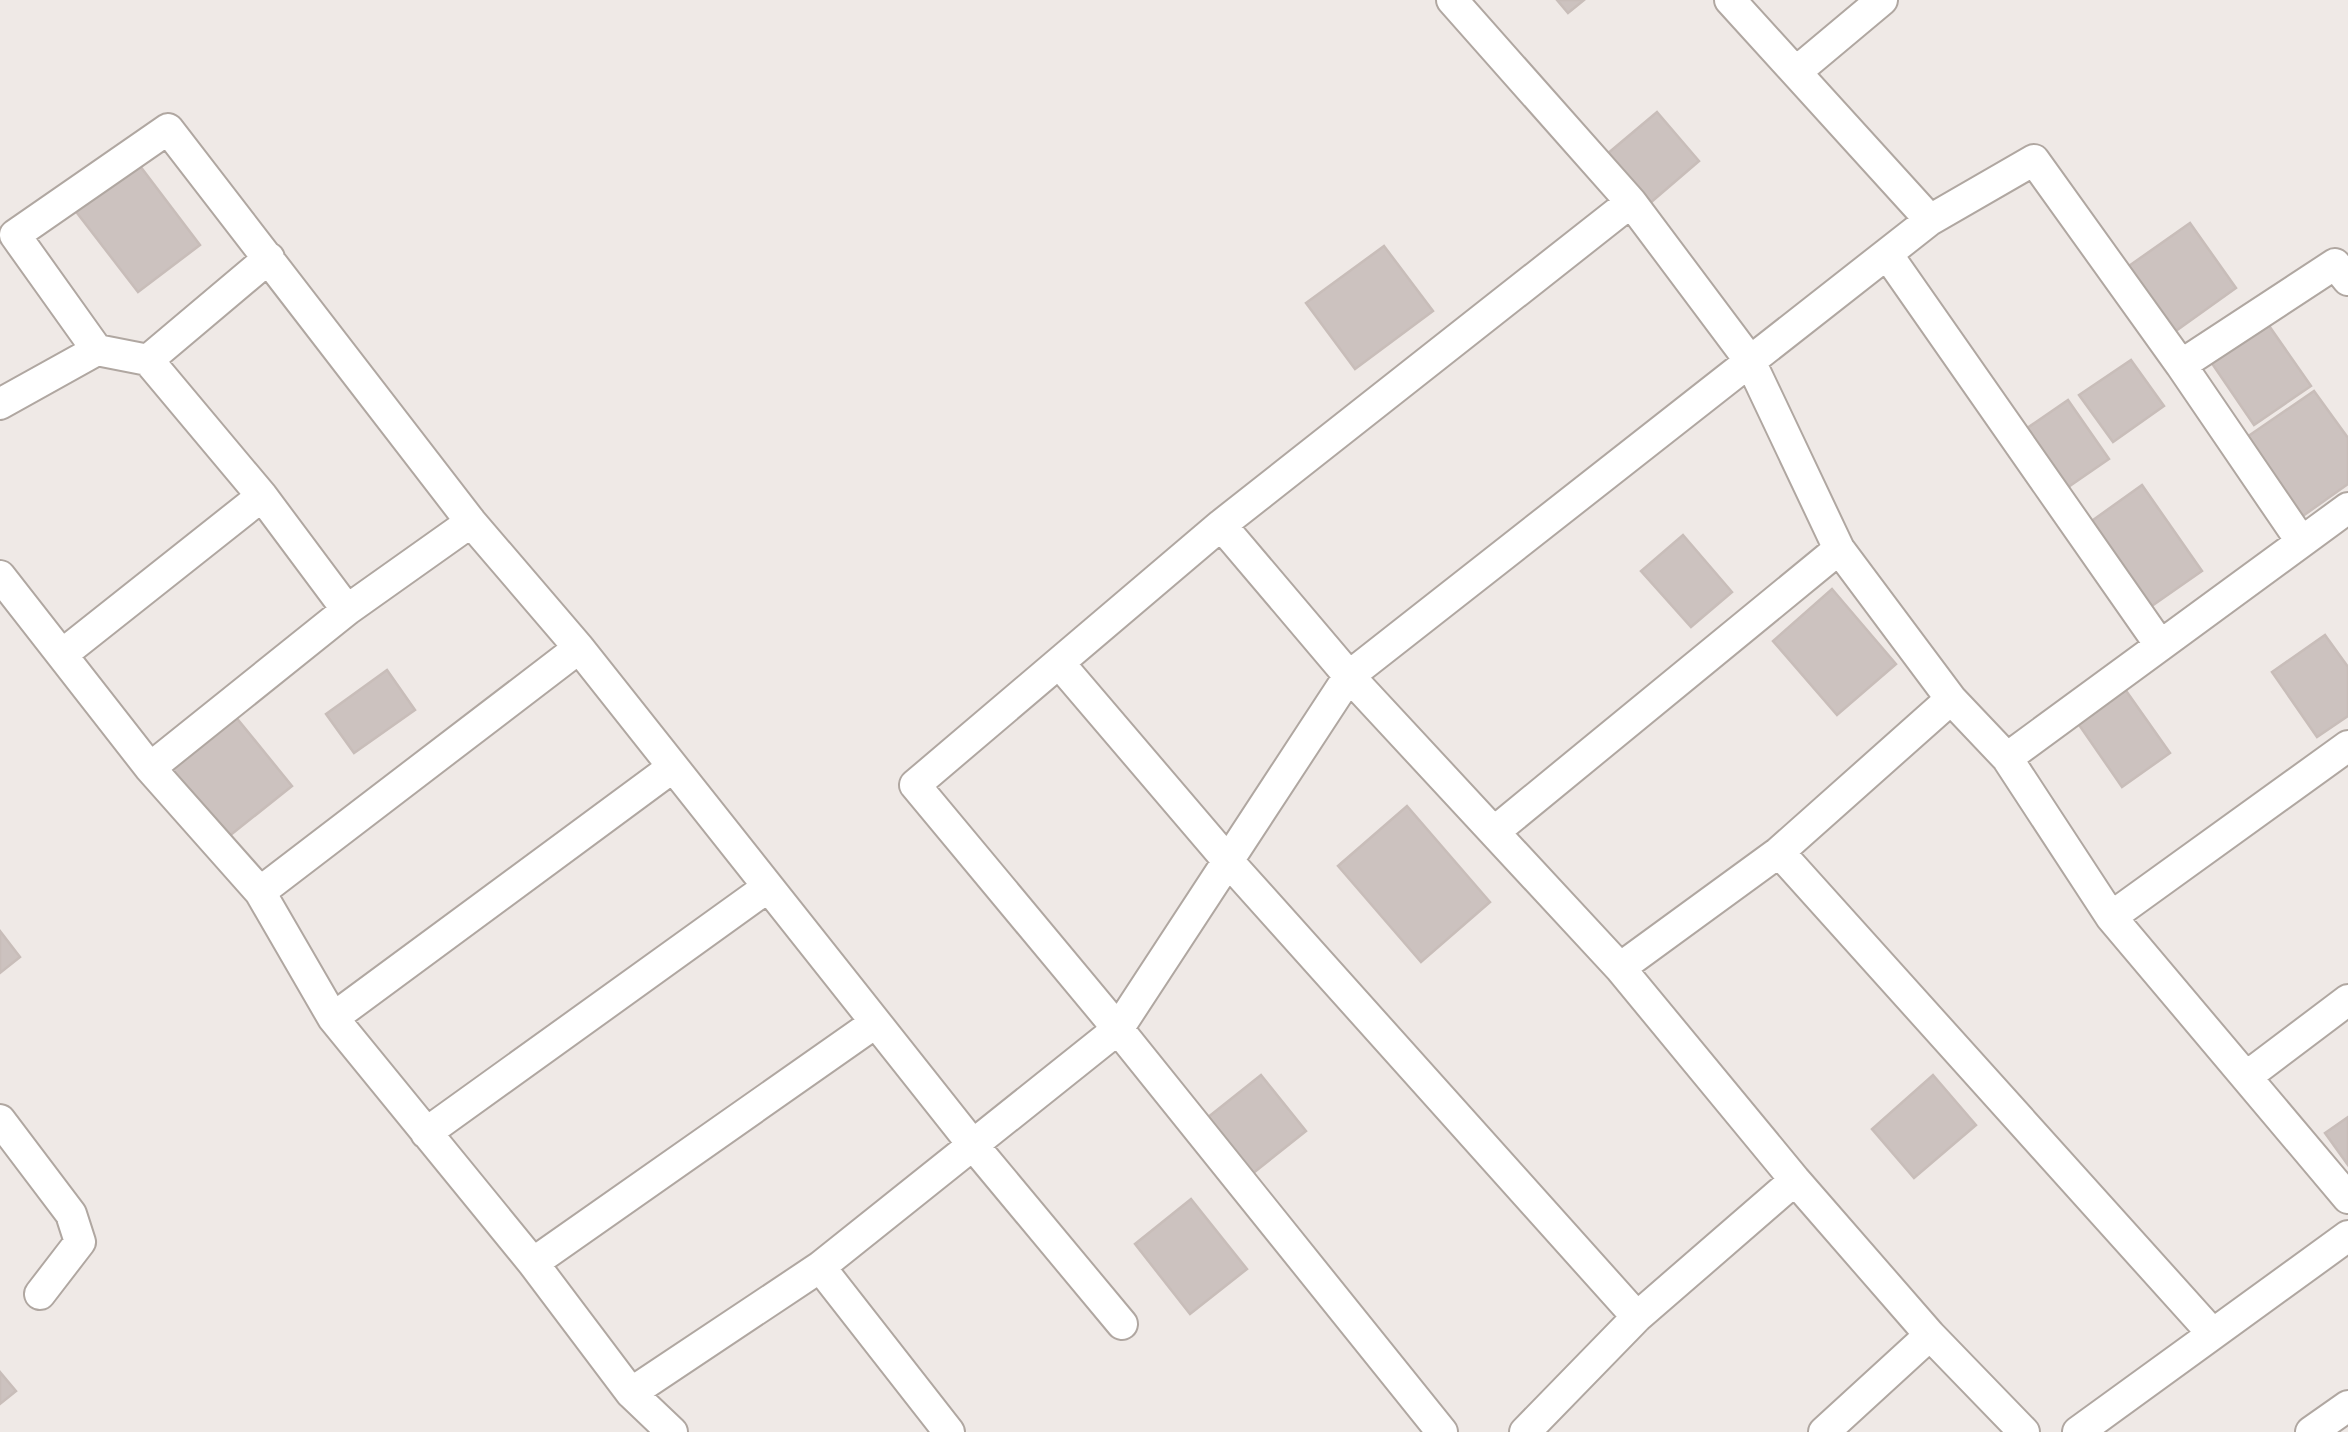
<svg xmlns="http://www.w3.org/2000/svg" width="2348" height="1432" font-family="Commissioner,sans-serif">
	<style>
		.building { fill: #ccc2bf; stroke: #c8bdb9; stroke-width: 2.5 }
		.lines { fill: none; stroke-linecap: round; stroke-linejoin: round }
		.minor-casing { stroke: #b0a7a1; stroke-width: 34 }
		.minor { stroke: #fff; stroke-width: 30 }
	</style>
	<rect width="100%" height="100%" fill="#efe9e6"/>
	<path class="building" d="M1557,0H1584L1568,13Z
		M1657,112L1699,161L1642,210L1600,160Z
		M137,162L200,245L138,292L74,209Z
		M2190,223L2236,288L2173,333L2126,268Z
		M1384,246L1433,311L1355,369L1306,303Z
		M2265,320L2311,386L2254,425L2209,359Z
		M2131,360L2164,406L2113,442L2079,395Z
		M2314,391L2348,438V484L2300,518L2244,439Z
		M2068,400L2109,459L2061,492L2020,433Z
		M2142,485L2202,571L2146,610L2086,525Z
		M1683,535L1732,592L1691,627L1641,571Z
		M1832,589L1896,664L1837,715L1773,641Z
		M2325,635L2348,667V716L2317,737L2272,672Z
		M387,670L415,710L354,753L326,714Z
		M2122,685L2170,753L2122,787L2075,719Z
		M235,716L292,786L223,841L167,771Z
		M1407,806L1490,902L1421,962L1338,866Z
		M0,931L20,957L0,973Z
		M1261,1075L1306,1131L1247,1178L1202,1122Z
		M1933,1075L1976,1125L1914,1178L1872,1129Z
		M2348,1117V1165L2325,1133Z
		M1191,1199L1247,1269L1190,1314L1135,1244Z
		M0,1372L16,1391L0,1404Z"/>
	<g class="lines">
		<g class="minor-casing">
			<path id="minor" d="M1452,0L1631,202L1750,361L1839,549L1951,699L2007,758L2111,917L2348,1198
				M1796,72L1882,0
				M1930,220L2034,160L2181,365L2301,541
				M1887,254L2160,645
				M148,360L269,258
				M2181,365L2335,264L2348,280
				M0,404L97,350
				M1221,525L1349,676L1620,968L1795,1180L1930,1335L2024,1432
				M0,576L150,768L260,892L333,1018L533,1263L631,1393L672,1432
				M347,610L262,496L148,360L97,350L15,235L168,129L471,522L579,648L973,1145L1122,1324
				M64,653L262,496
				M1059,663L1228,861L1637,1317
				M2007,758L2348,508
				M150,768L347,610L471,522
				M1494,832L1839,549
				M1779,852L2212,1333
				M260,892L579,648
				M2111,917L2348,746
				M1620,968L1779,852L1951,699
				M333,1018L673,767
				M2246,1077L2348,1000
				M0,1120L71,1214L80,1242L40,1294
				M426,1133L768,887
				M533,1263L875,1023
				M820,1267L949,1432
				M631,1393L820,1267L1118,1029L1349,676L1930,220L1730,0
				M1442,1432L1118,1029L915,785L1221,525L1631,202
				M1525,1432L1637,1317L1795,1180
				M1824,1432L1930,1335
				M2078,1432L2348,1236
				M2311,1432L2348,1406"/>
		</g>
		<use href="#minor" class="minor"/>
	</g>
</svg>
